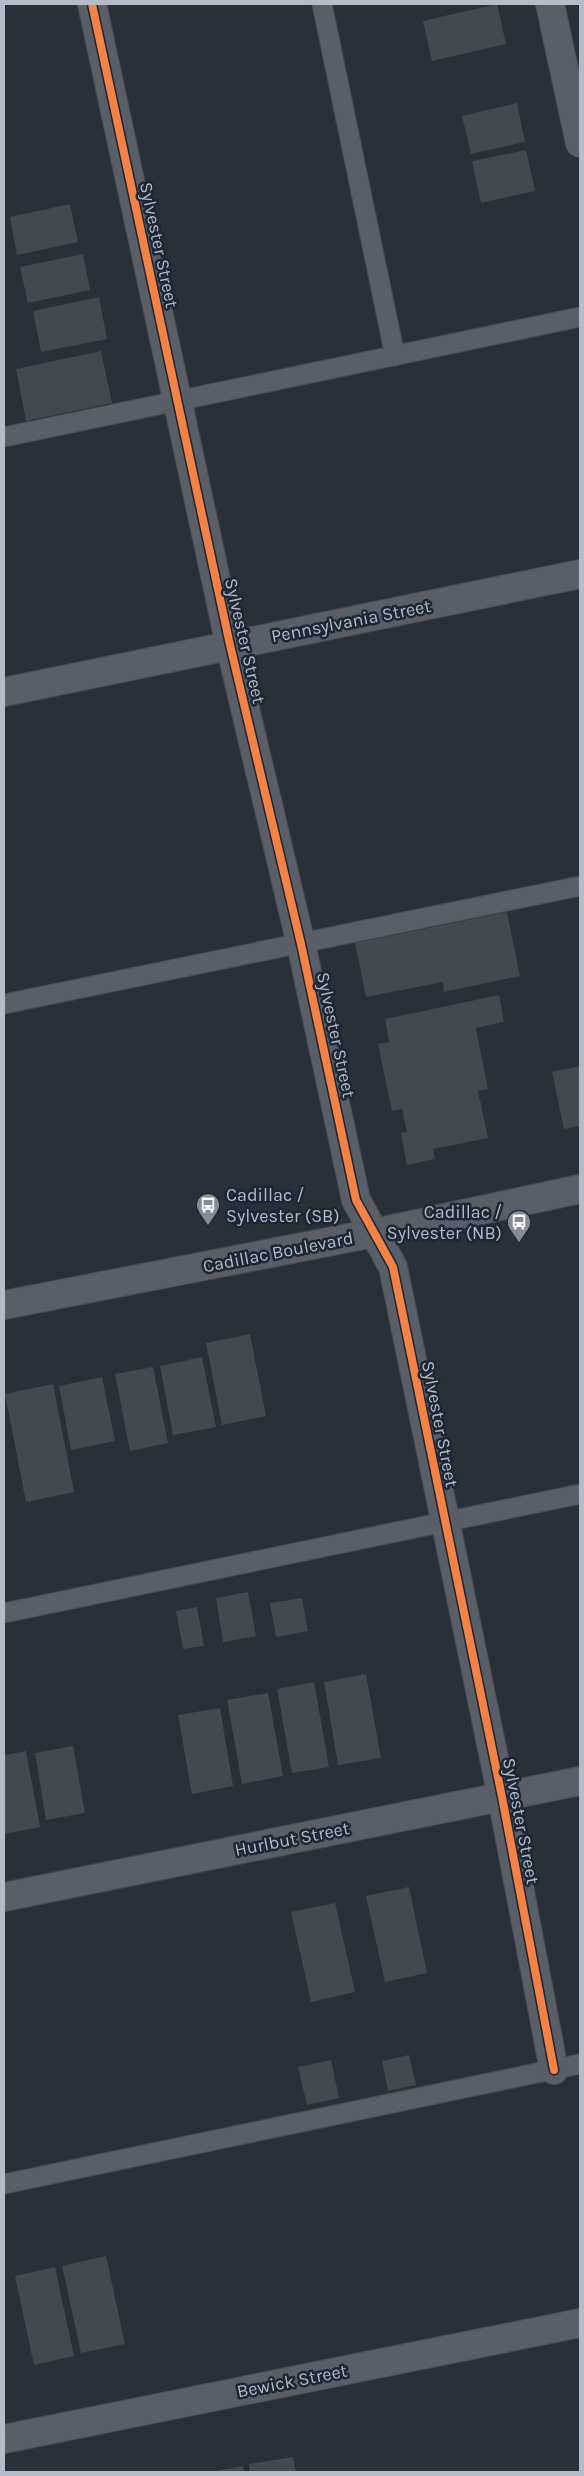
<svg xmlns="http://www.w3.org/2000/svg" width="584" height="2476" font-family="Karla,sans-serif">
	<style>
		.building { fill: #444950 }
		.lines { fill: none; stroke-linecap: round; stroke-linejoin: round }
		.service-casing { stroke: #484c53; stroke-width: 21 }
		.minor-casing { stroke: #484c53; stroke-width: 30 }
		.tertiary-casing { stroke: #484c53; stroke-width: 30 }
		.service { stroke: #5a5e66; stroke-width: 19 }
		.minor { stroke: #5a5e66; stroke-width: 28 }
		.tertiary { stroke: #5a5e66; stroke-width: 28 }
		.cycleway-casing { stroke: #1d2633; stroke-width: 11 }
		.cycleway { stroke: #f48246; stroke-width: 8 }
		.labels { text-anchor: middle; dominant-baseline: central; stroke-width: 5; stroke-linejoin: round; paint-order: stroke }
		.street-label { font-size: 18px; fill: #b4bcc9; stroke: #1d2633 }
		.poi-label { font-size: 18px; fill: #b4bcc9; stroke: #1d2633; text-anchor: start }
	</style>
	<rect width="100%" height="100%" fill="#2a3038"/>
	<path class="building" d="M497,4L506,44L432,61L423,21Z
		M517,103L525,142L471,154L462,116Z
		M526,150L535,191L481,203L472,161Z
		M70,204L78,242L17,255L10,217Z
		M83,254L90,290L28,303L20,267Z
		M99,297L107,339L41,352L33,311Z
		M101,351L112,403L26,421L16,369Z
		M507,912L520,976L444,992L443,982L366,997L355,943Z
		M499,995L504,1022L476,1028L488,1089L478,1091L488,1138L433,1149L435,1159L407,1165L401,1133L407,1132L402,1109L392,1111L378,1044L389,1042L385,1019Z
		M580,1066V1126L564,1129L552,1072Z
		M250,1334L266,1416L222,1425L206,1343Z
		M202,1357L216,1427L173,1435L160,1366Z
		M153,1367L168,1443L130,1451L115,1374Z
		M102,1377L115,1441L71,1450L59,1386Z
		M53,1384L74,1492L26,1502L5,1394Z
		M248,1592L256,1636L223,1642L216,1598Z
		M302,1598L308,1631L276,1637L270,1603Z
		M197,1607L204,1646L183,1649L176,1611Z
		M366,1674L381,1758L338,1765L324,1682Z
		M314,1682L329,1767L292,1773L277,1689Z
		M268,1693L283,1776L242,1784L227,1700Z
		M220,1708L233,1786L192,1794L178,1715Z
		M73,1746L85,1813L46,1820L35,1753Z
		M26,1751L40,1827L4,1834V1755Z
		M409,1887L427,1973L385,1982L366,1896Z
		M335,1903L355,1992L311,2002L291,1912Z
		M409,2055L416,2085L388,2091L382,2061Z
		M331,2060L339,2098L307,2105L298,2067Z
		M106,2256L125,2344L81,2353L62,2266Z
		M55,2267L74,2356L34,2365L15,2276Z
		M293,2457L296,2472H250L249,2464Z
		M243,2466L244,2472H215V2471Z"/>
	<g class="lines">
		<g class="service-casing">
			<path id="service" d="M322,4L395,356
				M4,437L580,317
				M4,1004L580,886
				M4,1613L580,1494
				M4,2184L580,2064"/>
		</g>
		<g class="minor-casing">
			<path id="minor" d="M92,4L230,645L301,944L356,1200L393,1267L502,1797L554,2070
				M550,4L580,143
				M4,692L580,574
				M4,1897L580,1781
				M4,2439L580,2323"/>
		</g>
		<g class="tertiary-casing">
			<path id="tertiary" d="M4,1305L374,1233L580,1189"/>
		</g>
		<use href="#service" class="service"/>
		<use href="#minor" class="minor"/>
		<use href="#tertiary" class="tertiary"/>
		<g class="cycleway-casing">
			<path id="cycleway" d="M92,4L230,645L301,944L356,1200L393,1267L502,1797L554,2070"/>
		</g>
		<use href="#cycleway" class="cycleway"/>
	</g>
	<defs>
		<g id="bus-pin" transform="scale(1.25)"><path d="M0 17L-7.5 6A9.5 9.5 0 1 1 7.5 6Z" fill="#848b96" stroke="#1d2633"/><path d="M-5-6H5V4H4V6H2V4H-2V6H-4V4H-5ZM-3.5-4V0h7V-4ZM-3.5 1.2v1.5H-2V1.2ZM2 1.2v1.5H3.5V1.2Z" fill="#fff"/></g>
	</defs>
	<g fill-rule="evenodd">
		<use href="#bus-pin" x="208" y="1205"/>
		<use href="#bus-pin" x="519" y="1222"/>
	</g>
	<g class="labels">
		<g class="street-label">
			<text transform="translate(159 245) rotate(78)">Sylvester Street</text>
			<text transform="translate(351 621) rotate(-11)">Pennsylvania Street</text>
			<text transform="translate(245 641) rotate(77)">Sylvester Street</text>
			<text transform="translate(336 1035) rotate(78)">Sylvester Street</text>
			<text transform="translate(278 1252) rotate(-11)">Cadillac Boulevard</text>
			<text transform="translate(440 1424) rotate(79)">Sylvester Street</text>
			<text transform="translate(521 1821) rotate(79)">Sylvester Street</text>
			<text transform="translate(292 1839) rotate(-11)">Hurlbut Street</text>
			<text transform="translate(292 2381) rotate(-11)">Bewick Street</text>
		</g>
		<g class="poi-label">
			<text x="226" y="1195">Cadillac /<tspan x="226" dy="21">Sylvester (SB)</tspan></text>
			<text x="502" y="1212" text-anchor="end">Cadillac /<tspan x="502" dy="21">Sylvester (NB)</tspan></text>
		</g>
	</g>
	<rect width="584" height="2476" fill="none" stroke="#b4bcc9" stroke-width="10"/>
</svg>
